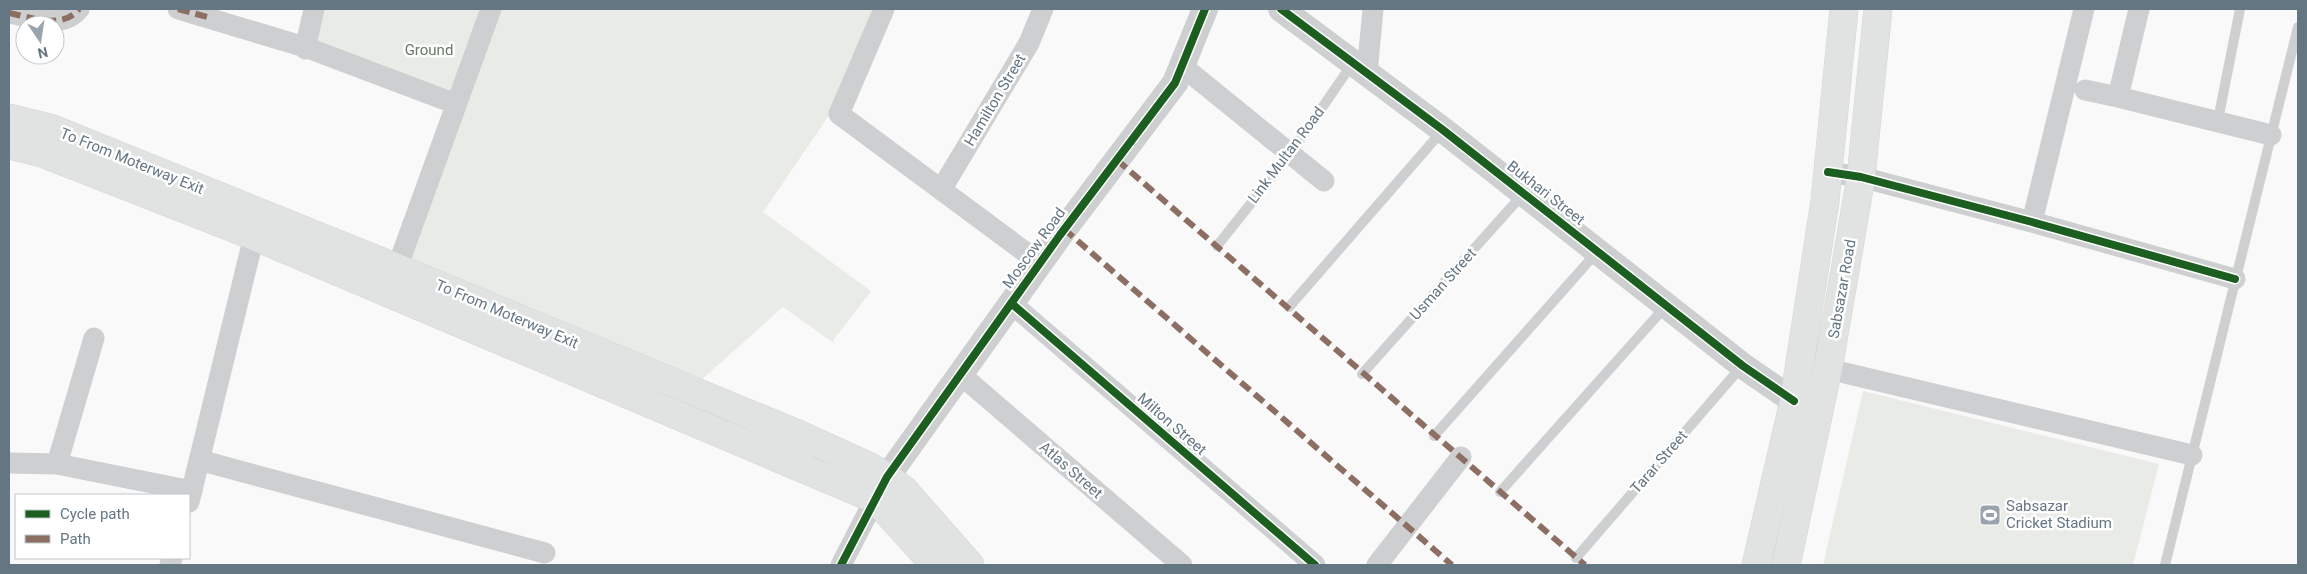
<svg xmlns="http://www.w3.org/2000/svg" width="2307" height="574" font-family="Roboto,sans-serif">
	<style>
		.green { fill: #e8ebe6 }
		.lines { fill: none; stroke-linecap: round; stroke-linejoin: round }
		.secondary-casing { stroke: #d5d6d7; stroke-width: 29 }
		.service { stroke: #cecfd0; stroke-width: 10 }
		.minor { stroke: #cecfd0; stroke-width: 21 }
		.tertiary { stroke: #cecfd0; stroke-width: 26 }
		.secondary { stroke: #e1e2e2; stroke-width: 28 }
		.quiet { stroke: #8d6e63; stroke-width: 6; stroke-dasharray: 12 6; stroke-linecap: butt }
		.cycleway-casing { stroke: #fff; stroke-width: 11 }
		.cycleway { stroke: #1b5e20; stroke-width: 8 }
		.labels { text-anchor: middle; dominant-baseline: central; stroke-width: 5; stroke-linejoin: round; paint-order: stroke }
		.park-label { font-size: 15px; fill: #687a64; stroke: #fff }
		.street-label { font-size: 15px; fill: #657683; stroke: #fff }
		.poi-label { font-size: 15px; fill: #657683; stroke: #fff; text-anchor: start }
	</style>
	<rect width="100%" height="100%" fill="#f9f9f9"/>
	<path class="green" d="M314,9H884L832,111L763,212L871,291L832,342L783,307L690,390L397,268L456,104L305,49Z
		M1863,391L2159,464L2133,565H1823Z"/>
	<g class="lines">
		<g class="secondary-casing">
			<path id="secondary" d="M9,118L50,128L397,268L800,435L870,467L887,477L904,490L970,565
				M9,145L42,153L254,236L875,499L935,565
				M1756,565L1794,401L1825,201L1844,9
				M1786,565L1828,369L1861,177L1878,9"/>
		</g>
		<path class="service" d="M2218,120L2240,9
			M1217,246L1291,153L1352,64
			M1289,307L1442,131
			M1362,374L1523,194
			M1434,436L1597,252
			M1500,492L1666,306
			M1576,558L1742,366
			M2165,565L2298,27"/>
		<path class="minor" d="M178,9L305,47L456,104
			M884,9L839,114L1040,263
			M2139,9L2118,97L2271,135
			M9,13C31,17 63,30 79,9
			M305,49L314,9
			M1182,66L1324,181
			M1367,73L1373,9
			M2085,90L2118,97
			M1828,172L1861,177L2032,222L2235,279
			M941,190L1029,43L1043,9
			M2032,222L2084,9
			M397,268L491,9
			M1011,303L1315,565
			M1828,369L2192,455
			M961,375L1182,565
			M199,460L545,553
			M9,463L57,464L192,491
			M57,464L94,338
			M189,502L254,236
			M170,565L172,558
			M841,565L875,499
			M1377,565L1461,457"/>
		<path class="tertiary" d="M1281,9L1443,130L1743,366L1794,401
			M876,496L887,477L1060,235L1175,83L1205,9"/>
		<use href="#secondary" class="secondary"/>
		<path class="quiet" d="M178,9L211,18
			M9,13C31,17 63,30 79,9
			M1117,160L1585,565
			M1064,229L1452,565"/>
		<g class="cycleway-casing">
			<path id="cycleway" d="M1281,9L1443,130L1743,366L1794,401
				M1828,172L1861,177L2032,222L2235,279
				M1011,303L1315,565
				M841,565L887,477L1060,235L1175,83L1205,9"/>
		</g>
		<use href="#cycleway" class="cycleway"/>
	</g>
	<defs>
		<g id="stadium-square" transform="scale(1.125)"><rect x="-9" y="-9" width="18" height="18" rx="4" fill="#99a4ac" stroke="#fff"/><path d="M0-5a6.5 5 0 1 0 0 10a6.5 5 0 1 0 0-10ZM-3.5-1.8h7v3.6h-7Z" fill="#fff"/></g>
	</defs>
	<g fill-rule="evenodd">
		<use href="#stadium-square" x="1990" y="515"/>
	</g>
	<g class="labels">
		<g class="park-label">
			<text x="429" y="50">Ground</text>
		</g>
		<g class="street-label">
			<text transform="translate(995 100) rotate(-59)">Hamilton Street</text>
			<text transform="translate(1286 155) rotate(-53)">Link Multan Road</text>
			<text transform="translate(132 161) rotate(22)">To From Moterway Exit</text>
			<text transform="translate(1546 193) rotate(38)">Bukhari Street</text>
			<text transform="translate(1034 248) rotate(-54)">Moscow Road</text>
			<text transform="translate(1443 284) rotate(-48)">Usman Street</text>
			<text transform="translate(1842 289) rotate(-80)">Sabsazar Road</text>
			<text transform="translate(507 314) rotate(23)">To From Moterway Exit</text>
			<text transform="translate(1172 424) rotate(41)">Milton Street</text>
			<text transform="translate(1659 462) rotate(-49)">Tarar Street</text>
			<text transform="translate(1071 470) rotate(41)">Atlas Street</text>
		</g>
		<g class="poi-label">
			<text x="2006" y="506">Sabsazar<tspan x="2006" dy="17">Cricket Stadium</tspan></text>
		</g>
	</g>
	<rect width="2307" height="574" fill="none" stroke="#657683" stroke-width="20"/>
	<rect x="15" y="494" width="175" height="65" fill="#ffffff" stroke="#c1c8cd"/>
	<rect x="25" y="510" width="25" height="8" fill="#1b5e20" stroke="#c1c8cd"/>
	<text x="60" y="519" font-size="15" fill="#657683">Cycle path</text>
	<rect x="25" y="535" width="25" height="8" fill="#8d6e63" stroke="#c1c8cd"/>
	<text x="60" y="544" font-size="15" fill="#657683">Path</text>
	<g transform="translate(40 40) rotate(167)"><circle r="24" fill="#ffffff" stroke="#c1c8cd"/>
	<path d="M0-4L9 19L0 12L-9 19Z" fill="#99a4ac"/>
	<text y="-8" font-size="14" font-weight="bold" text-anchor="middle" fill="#657683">N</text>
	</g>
</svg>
